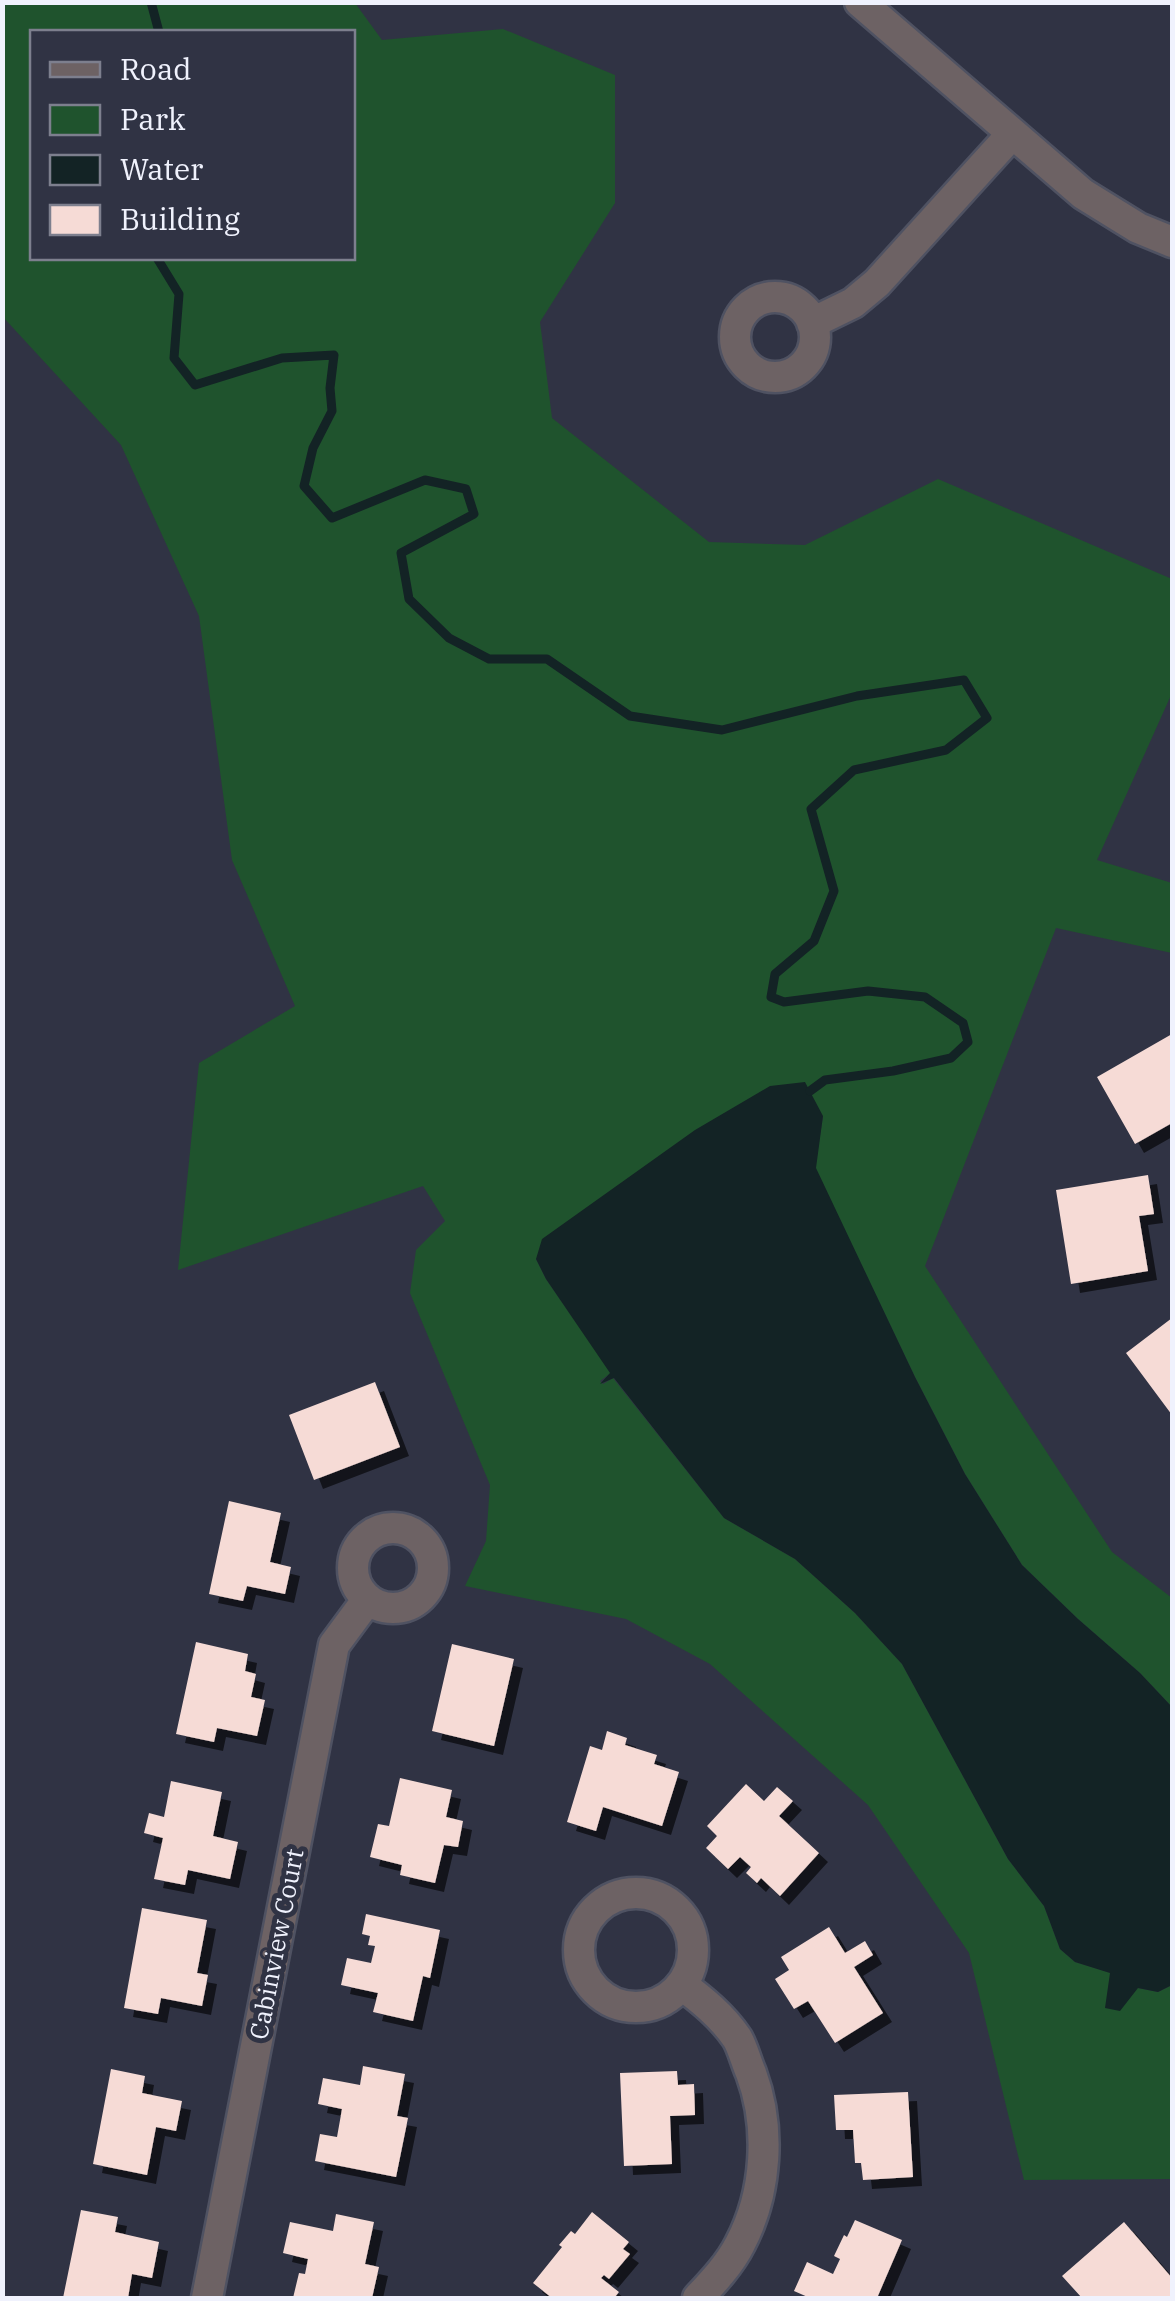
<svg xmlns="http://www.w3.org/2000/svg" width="1175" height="2301" font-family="'IBM Plex Serif',serif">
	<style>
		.green { fill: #1f532d; fill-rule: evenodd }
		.water { fill: #132325 }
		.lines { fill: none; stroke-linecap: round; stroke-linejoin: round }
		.stream { stroke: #132325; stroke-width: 9 }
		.building { fill: #f6dbd6; filter: url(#shadow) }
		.street-casing { stroke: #4f5262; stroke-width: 35 }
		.street { stroke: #6d6264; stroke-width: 30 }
		.labels { text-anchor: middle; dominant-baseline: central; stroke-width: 10; stroke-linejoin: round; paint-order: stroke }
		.street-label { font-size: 25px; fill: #f0f2fd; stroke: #303344 }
	</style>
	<defs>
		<filter id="shadow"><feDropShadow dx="9" dy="9" stdDeviation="0" flood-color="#0009"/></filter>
	</defs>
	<rect width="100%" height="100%" fill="#303344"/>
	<path class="green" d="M3,3H355L382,40L503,29L615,75V203L540,322L552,418L709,542L805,545L938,479L1172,579V693L1097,860L1172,883V953L1056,928L925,1266L1112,1552L1172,1598V1707L1140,1673L1078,1619L1022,1565L965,1474L915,1377L815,1168L823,1116L536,1259L546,1279L611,1373L600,1381L603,1384L613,1378L724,1518L795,1559L855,1613L902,1664L1008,1859L1044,1906L1060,1949L1075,1962L1111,1973L1138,1988L1158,1992L1172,1985V2179L1024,2180L969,1953L868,1805L710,1664L626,1619L465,1586L486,1541L490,1485L410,1293L416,1250L445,1221L423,1186L178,1270L199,1063L295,1006L232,860L199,616L121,445L3,317ZM32,32H352V258H32Z"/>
	<path class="water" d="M805,1082L823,1116L816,1168L915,1377L965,1474L1022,1565L1078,1619L1140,1673L1172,1707V1985L1158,1992L1138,1988L1120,2011L1105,2008L1110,1973L1075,1962L1060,1949L1044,1906L1008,1859L902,1664L855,1613L795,1559L724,1518L614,1378L600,1384L610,1373L546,1279L536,1259L542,1239L695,1130L770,1086Z"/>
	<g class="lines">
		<path class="stream" d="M151,2L159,32
			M157,258L179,294L174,358L195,385L282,358L334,355L330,388L332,411L313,448L304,486L332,518L425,480L466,489L474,514L401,553L409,599L449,638L489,659H547L630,716L722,730L857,696L964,680L987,718L946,750L854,770L811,809L834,891L814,941L775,974L771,997L784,1002L868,991L925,997L963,1023L968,1042L951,1058L893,1071L825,1080L810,1091"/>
	</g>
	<path class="building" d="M1172,1034V1123L1135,1144L1097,1077Z
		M1148,1175L1154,1214L1139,1216L1148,1271L1071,1284L1056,1190Z
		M1172,1318V1415L1126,1353Z
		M375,1382L400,1447L314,1480L289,1415Z
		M229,1501L281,1513L270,1562L291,1567L285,1594L247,1586L243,1601L209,1594Z
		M196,1642L248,1654L245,1671L256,1674L251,1697L265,1700L257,1736L217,1728L214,1742L176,1734Z
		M452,1644L514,1659L494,1746L432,1731Z
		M607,1731L627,1738L625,1745L657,1755L654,1764L679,1772L662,1826L603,1807L596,1831L567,1822L590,1746L602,1750Z
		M400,1778L452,1790L446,1817L463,1821L458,1847L444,1845L435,1883L400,1875L402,1865L370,1857L378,1824L389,1826Z
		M171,1781L222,1792L213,1836L238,1842L230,1879L188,1870L185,1885L154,1879L163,1838L144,1833L149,1813L164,1817Z
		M746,1784L764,1801L777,1787L793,1801L779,1816L819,1853L780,1896L761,1878L757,1883L746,1873L751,1867L740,1857L728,1869L706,1848L717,1836L707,1826Z
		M142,1908L207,1920L197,1973L208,1975L202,2006L161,1998L158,2014L124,2008Z
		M366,1914L440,1930L430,1978L423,1976L413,2021L373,2012L378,1993L341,1985L347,1958L371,1963L375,1946L368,1945L370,1936L362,1934Z
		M829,1927L845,1953L865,1941L873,1955L854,1967L883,2013L835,2043L808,2001L794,2009L775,1979L789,1970L781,1957Z
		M363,2066L405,2074L397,2116L408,2118L396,2177L315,2161L320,2134L337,2137L342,2109L318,2104L323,2078L360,2085Z
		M111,2069L145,2076L142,2093L182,2101L176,2131L156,2127L147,2175L93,2164Z
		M677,2071L678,2085L694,2084L695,2115L670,2116L672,2164L624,2166L620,2073Z
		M908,2092L913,2177L863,2180L861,2163H855L853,2130H836L834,2095Z
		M81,2210L118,2217L115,2232L159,2242L152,2278L132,2274L128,2298H63Z
		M592,2212L629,2242L623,2249L630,2254L609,2279L604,2275L601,2278L619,2292L614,2298H552L533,2283L562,2247L559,2245L571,2231L575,2234Z
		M336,2214L374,2222L365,2264L379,2267L372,2298H293L299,2273L305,2274L308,2259L283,2253L290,2222L333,2231Z
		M855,2220L902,2240L877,2298H810L794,2291L807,2262L833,2274L840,2259L834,2256L844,2235L847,2237Z
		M1124,2222L1172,2278V2296L1169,2298H1082L1062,2276Z"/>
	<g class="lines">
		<g class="street-casing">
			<path id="street" d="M860,2L1083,194L1138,228L1172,242
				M735 337a40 40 0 1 1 80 0a40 40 0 1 1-80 0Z
				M812,323L853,303L877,283L1012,134
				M353 1568a40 40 0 1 1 80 0a40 40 0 1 1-80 0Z
				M579 1950a57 57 0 1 1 114 0a57 57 0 1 1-114 0Z
				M682,1985C702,2000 722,2016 737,2038C743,2048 746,2062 751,2073C771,2127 767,2193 740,2244C730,2264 713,2282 698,2298
				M207,2298L334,1645L368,1599"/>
		</g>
		<use href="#street" class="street"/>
	</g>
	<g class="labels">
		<g class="street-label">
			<text transform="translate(276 1944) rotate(-79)">Cabinview Court</text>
		</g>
	</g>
	<rect width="1175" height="2301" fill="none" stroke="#f0f2fd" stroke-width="10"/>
	<rect x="30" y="30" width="325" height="230" fill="#303344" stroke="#7d7f8e" stroke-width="2.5"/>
	<rect x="50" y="62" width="50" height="15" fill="#6d6264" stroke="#7d7f8e" stroke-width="2.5"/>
	<text x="120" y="80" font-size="30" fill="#f0f2fd">Road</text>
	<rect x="50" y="105" width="50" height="30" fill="#1f532d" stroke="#7d7f8e" stroke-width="2.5"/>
	<text x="120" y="130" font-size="30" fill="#f0f2fd">Park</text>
	<rect x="50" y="155" width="50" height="30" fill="#132325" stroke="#7d7f8e" stroke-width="2.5"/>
	<text x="120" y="180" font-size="30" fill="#f0f2fd">Water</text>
	<rect x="50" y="205" width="50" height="30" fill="#f6dbd6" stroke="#7d7f8e" stroke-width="2.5"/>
	<text x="120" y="230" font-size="30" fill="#f0f2fd">Building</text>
</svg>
